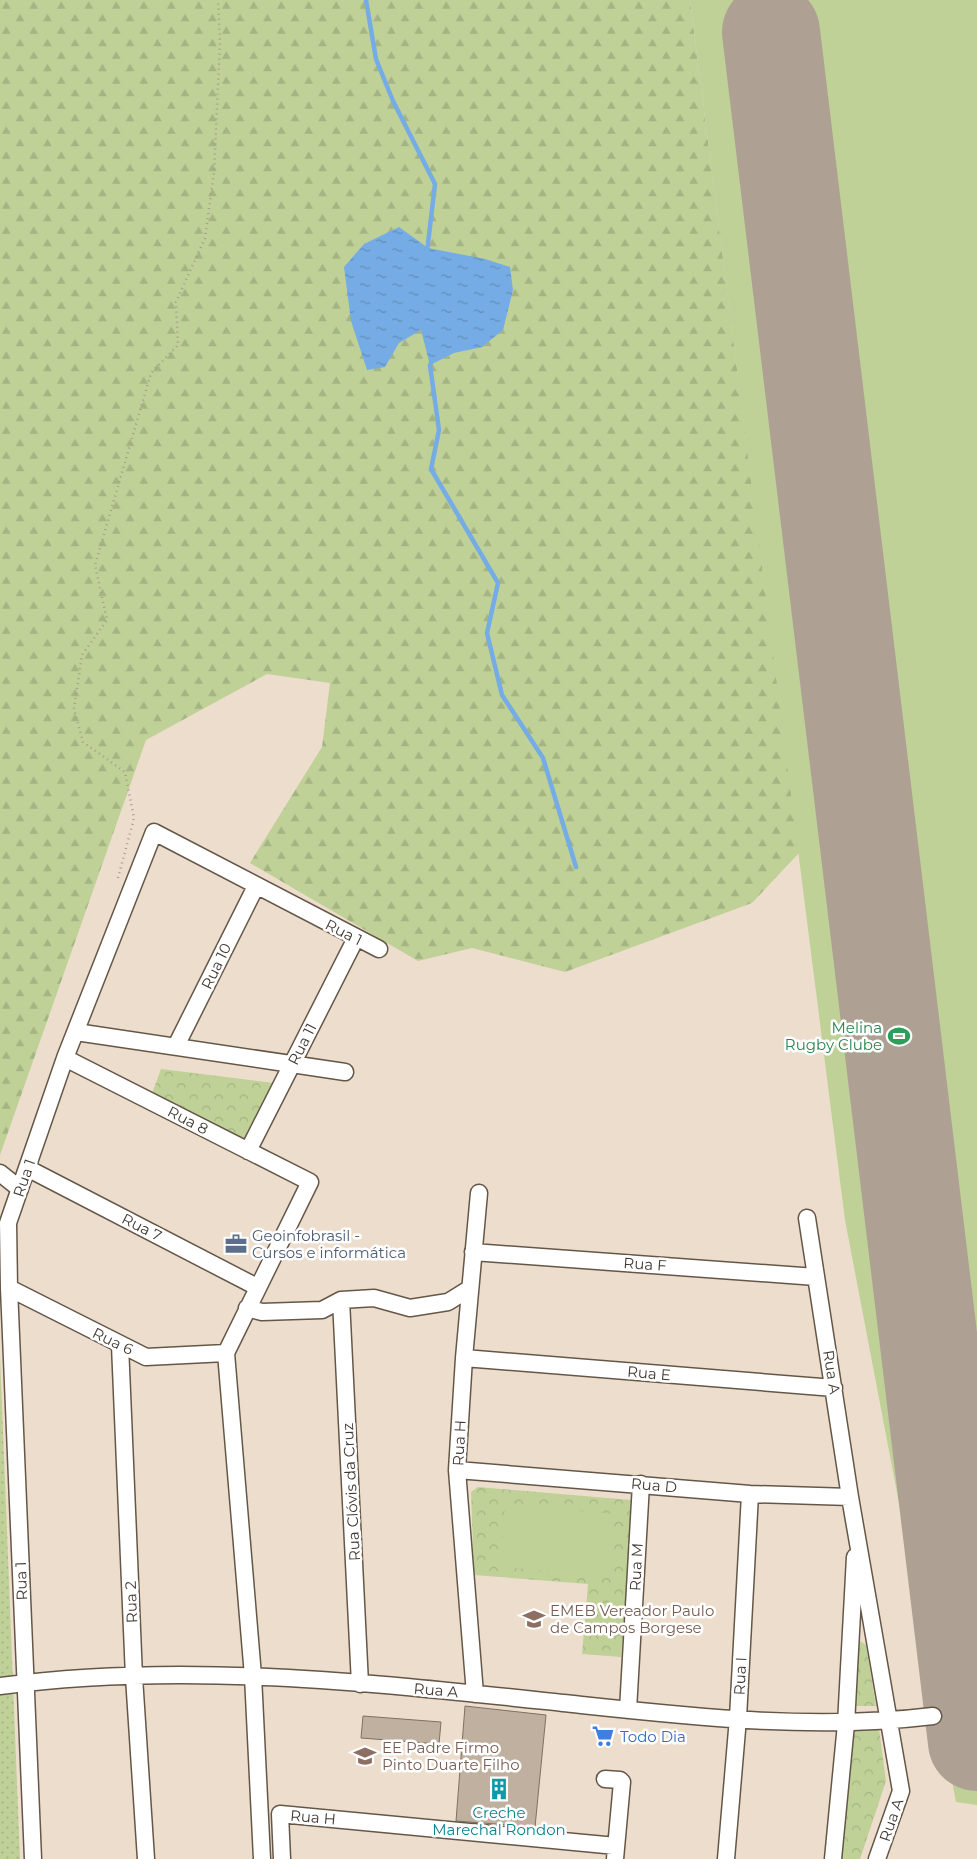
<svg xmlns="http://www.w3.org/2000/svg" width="977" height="1859" font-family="Montserrat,sans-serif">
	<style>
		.grass { fill: url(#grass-dots) }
		.forest { fill: url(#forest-firs) }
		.park { fill: url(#park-crowns) }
		.garden { fill: #bfd197 }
		.water { fill: url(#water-ripples) }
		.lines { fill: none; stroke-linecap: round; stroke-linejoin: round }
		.stream { stroke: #75ace5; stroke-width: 4.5 }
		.runway { stroke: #aea194; stroke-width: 98 }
		.building { fill: #bfb09f; stroke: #7e7161 }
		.minor-casing { stroke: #655748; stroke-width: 19 }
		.path { stroke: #a79b8e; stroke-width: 2.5; stroke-dasharray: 1 4; stroke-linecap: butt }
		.minor { stroke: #fff; stroke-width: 16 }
		.labels { text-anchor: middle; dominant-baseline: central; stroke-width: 5; stroke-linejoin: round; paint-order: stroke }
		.street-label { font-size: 15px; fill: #403933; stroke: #fff }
		.leisure-label { font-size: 15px; fill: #27864d; stroke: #fff; text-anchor: end }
		.service-label { font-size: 15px; fill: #4e5e75; stroke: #fff; text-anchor: start }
		.education-label { font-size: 15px; fill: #785e54; stroke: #fff; text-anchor: start }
		.shop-label { font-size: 15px; fill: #366cbe; stroke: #fff; text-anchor: start }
		.culture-label { font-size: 15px; fill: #0d838f; stroke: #fff }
	</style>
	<defs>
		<pattern id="grass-dots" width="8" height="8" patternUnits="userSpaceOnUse" patternTransform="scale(1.25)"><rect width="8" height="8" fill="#bfd197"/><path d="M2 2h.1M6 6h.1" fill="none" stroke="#a5b483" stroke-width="1.8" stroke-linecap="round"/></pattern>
		<pattern id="forest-firs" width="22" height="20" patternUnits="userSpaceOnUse" patternTransform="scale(1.25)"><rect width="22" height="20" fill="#bfd197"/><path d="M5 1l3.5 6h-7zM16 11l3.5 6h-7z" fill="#a5b483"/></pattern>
		<pattern id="park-crowns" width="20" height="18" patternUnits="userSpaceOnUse" patternTransform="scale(1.25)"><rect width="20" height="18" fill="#bfd197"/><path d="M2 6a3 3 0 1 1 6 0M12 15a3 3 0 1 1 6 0" fill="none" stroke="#a5b483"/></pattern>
		<pattern id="water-ripples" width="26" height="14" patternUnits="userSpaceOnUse" patternTransform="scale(1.25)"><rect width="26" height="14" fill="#75ace5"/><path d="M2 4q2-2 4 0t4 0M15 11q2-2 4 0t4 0" fill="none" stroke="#618dba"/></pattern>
	</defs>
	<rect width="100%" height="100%" fill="#edddcc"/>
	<path class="grass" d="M0,1356L20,1859H0Z"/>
	<path class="forest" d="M0,0H690L799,853L752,903L565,972L472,948L418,961L250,863L322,747L330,683L267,674L146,740L0,1155Z"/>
	<path class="park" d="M161,1069L274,1083L245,1143L151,1096Z
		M478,1487L631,1500L635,1504L621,1657L582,1654L588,1584L474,1575L471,1492Z
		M860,1641L866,1645L876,1706H851L857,1642Z
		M851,1726L879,1729L886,1781L860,1859H839Z"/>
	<path class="garden" d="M690,0H977V1805L956,1802L845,1220Z
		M505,1505L615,1514L610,1576L500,1567Z"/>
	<path class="water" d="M399,227L428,248L485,259L510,267L513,290L503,330L482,347L454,353L430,365L421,330L399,343L385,367L367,370L351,321L344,267L364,244Z"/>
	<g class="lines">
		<path class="stream" d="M366,0L376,59L393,101L435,184L427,252
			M432,361L430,365L439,430L431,469L498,583L487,633L502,695L543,758L576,867"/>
		<path class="runway" d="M771,32L977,1742"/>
	</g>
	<path class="building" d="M465,1706L546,1715L535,1827L456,1821Z
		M363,1716L441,1722L439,1744L361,1738Z"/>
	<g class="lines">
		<g class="minor-casing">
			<path id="minor" d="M76,1032L345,1072
				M176,1046L256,886
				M65,1058L310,1182L226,1353L253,1676L262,1859
				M248,1151L356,938
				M27,1168L257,1287
				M0,1173L20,1189
				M807,1218L850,1497L901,1791L877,1859
				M473,1252L816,1277
				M9,1288L146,1357L226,1353
				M341,1300L360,1684
				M247,1308L262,1312L322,1310L341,1300L374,1298L410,1308L448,1302L469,1289
				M120,1345L134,1677L146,1859
				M464,1358L834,1388
				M457,1470L750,1494L850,1497
				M0,1686C186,1661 377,1683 563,1703C685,1716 811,1731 933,1716
				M475,1694L457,1470L464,1358L479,1193
				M628,1710L641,1484
				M605,1779L620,1780L622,1782L615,1859
				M33,1859L9,1288L8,1223L65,1058L154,832L379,949
				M282,1859L280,1814L616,1846
				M726,1859L738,1718L750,1494
				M833,1859L846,1724L855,1557"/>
		</g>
		<path class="path" d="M118,878L134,818L125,772L83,742L74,709L82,655L107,620L95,565L151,373L178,345L176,302L205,238L214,172L220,42L218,0"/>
		<use href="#minor" class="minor"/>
	</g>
	<defs>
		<g id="stadium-bare" transform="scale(1.725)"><path d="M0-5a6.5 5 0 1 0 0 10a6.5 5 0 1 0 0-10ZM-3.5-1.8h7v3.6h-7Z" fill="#2e9e5b" stroke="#fff" stroke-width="2.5" paint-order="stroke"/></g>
		<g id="office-bare" transform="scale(1.725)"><path d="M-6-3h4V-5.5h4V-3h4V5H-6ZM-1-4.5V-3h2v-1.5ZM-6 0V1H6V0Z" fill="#5c6f8a" stroke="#fff" stroke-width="2.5" paint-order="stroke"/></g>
		<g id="school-bare" transform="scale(1.725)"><path d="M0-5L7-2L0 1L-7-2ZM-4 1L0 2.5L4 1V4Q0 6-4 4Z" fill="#8d6e63" stroke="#fff" stroke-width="2.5" paint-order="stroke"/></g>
		<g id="supermarket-bare" transform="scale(1.725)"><path d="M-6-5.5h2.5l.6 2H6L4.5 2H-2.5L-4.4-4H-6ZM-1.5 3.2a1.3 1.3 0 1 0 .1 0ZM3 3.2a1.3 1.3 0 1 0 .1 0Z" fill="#3f7fe0" stroke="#fff" stroke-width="2.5" paint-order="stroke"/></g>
		<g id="building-bare" transform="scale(1.725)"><path d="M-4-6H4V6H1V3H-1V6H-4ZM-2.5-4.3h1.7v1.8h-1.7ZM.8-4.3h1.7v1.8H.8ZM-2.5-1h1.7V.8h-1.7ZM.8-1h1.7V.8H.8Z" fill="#0f9aa8" stroke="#fff" stroke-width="2.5" paint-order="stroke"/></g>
	</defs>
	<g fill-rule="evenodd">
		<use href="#stadium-bare" x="899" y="1036"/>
		<use href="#office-bare" x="236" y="1244"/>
		<use href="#school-bare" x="534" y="1619"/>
		<use href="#supermarket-bare" x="603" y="1736"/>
		<use href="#school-bare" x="365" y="1756"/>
		<use href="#building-bare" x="499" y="1789"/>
	</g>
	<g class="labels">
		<g class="street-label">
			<text transform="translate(344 932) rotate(27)">Rua 1</text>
			<text transform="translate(216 966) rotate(-64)">Rua 10</text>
			<text transform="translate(302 1044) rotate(-63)">Rua 11</text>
			<text transform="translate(188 1120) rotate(27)">Rua 8</text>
			<text transform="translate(24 1178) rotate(-71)">Rua 1</text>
			<text transform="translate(142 1227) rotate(27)">Rua 7</text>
			<text transform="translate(645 1264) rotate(4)">Rua F</text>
			<text transform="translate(113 1341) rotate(26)">Rua 6</text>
			<text transform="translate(832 1372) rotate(81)">Rua A</text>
			<text transform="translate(649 1373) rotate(5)">Rua E</text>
			<text transform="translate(459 1443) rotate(-87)">Rua H</text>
			<text transform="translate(654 1485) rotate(5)">Rua D</text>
			<text transform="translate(351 1492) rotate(-93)">Rua Clóvis da Cruz</text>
			<text transform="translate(636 1567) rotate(-87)">Rua M</text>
			<text transform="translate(21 1581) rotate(-92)">Rua 1</text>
			<text transform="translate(131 1602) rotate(-92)">Rua 2</text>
			<text transform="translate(740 1676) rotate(-87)">Rua I</text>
			<text transform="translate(436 1690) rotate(5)">Rua A</text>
			<text transform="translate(313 1817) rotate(5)">Rua H</text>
			<text transform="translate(891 1820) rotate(-71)">Rua A</text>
		</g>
		<g class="leisure-label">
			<text x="882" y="1027">Melina<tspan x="882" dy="17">Rugby Clube</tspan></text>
		</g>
		<g class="service-label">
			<text x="252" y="1235">Geoinfobrasil -<tspan x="252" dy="17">Cursos e informática</tspan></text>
		</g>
		<g class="education-label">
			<text x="550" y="1610">EMEB Vereador Paulo<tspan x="550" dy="17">de Campos Borgese</tspan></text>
			<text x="382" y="1747">EE Padre Firmo<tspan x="382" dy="17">Pinto Duarte Filho</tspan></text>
		</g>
		<g class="shop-label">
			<text x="620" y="1736">Todo Dia</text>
		</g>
		<g class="culture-label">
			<text x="499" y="1812">Creche<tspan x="499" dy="17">Marechal Rondon</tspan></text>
		</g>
	</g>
</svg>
